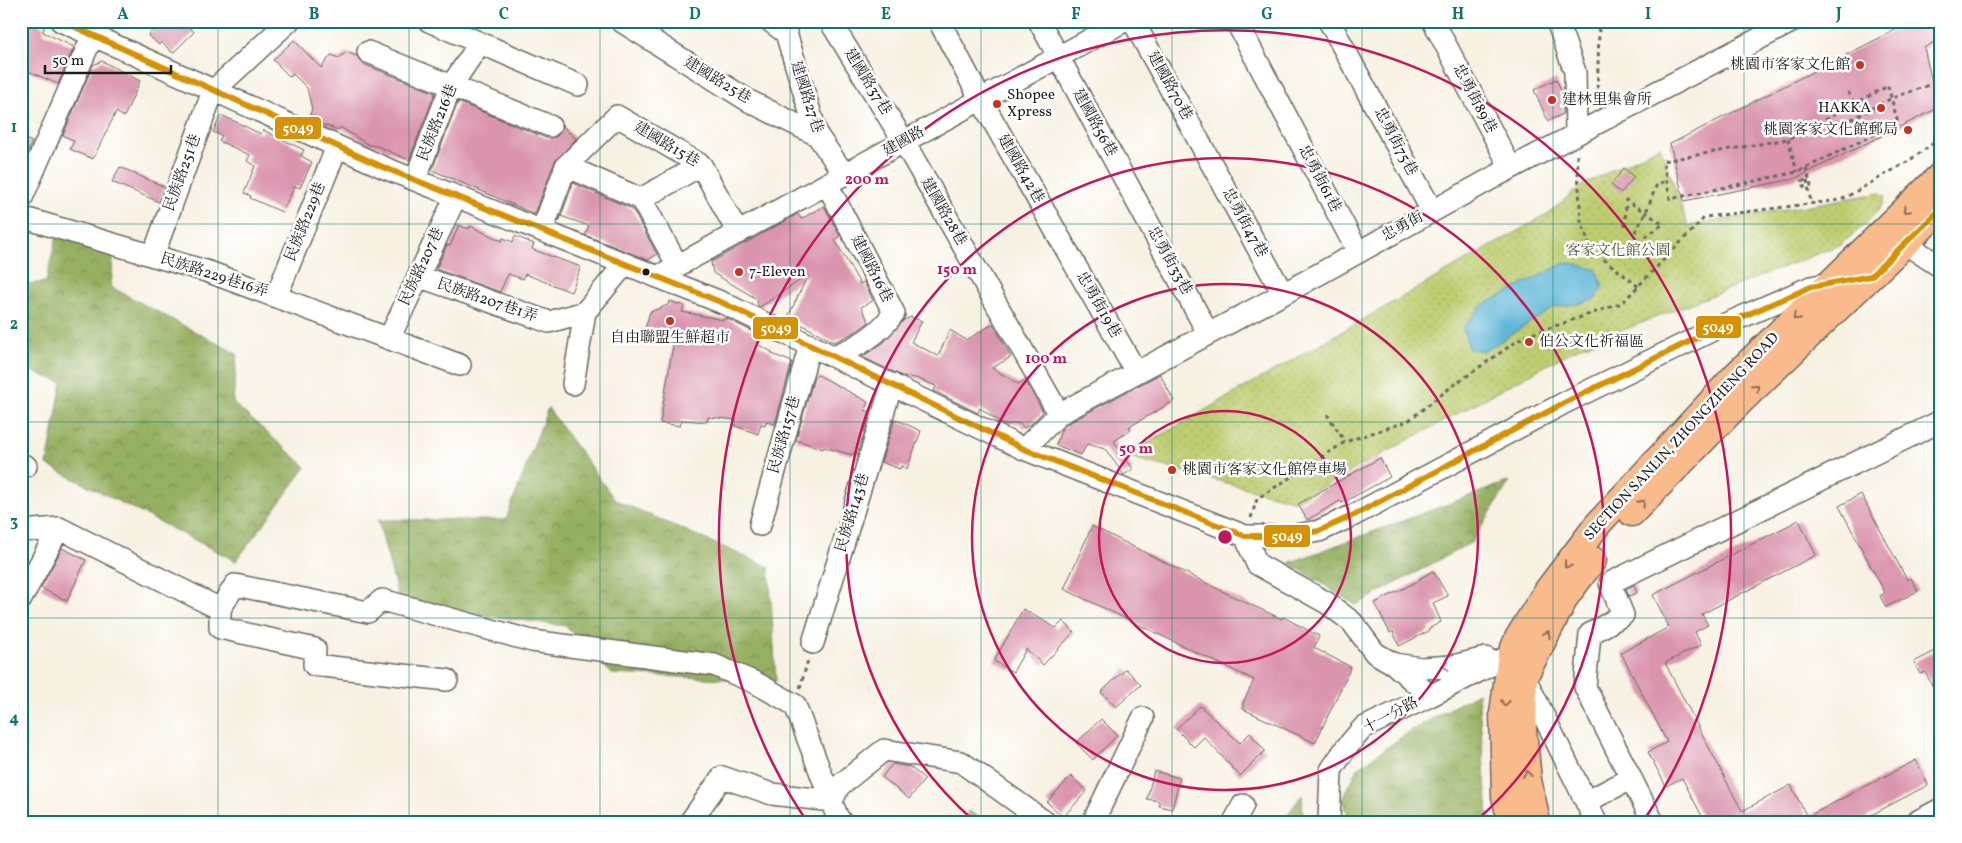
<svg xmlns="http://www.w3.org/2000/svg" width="1962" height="843" font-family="Vollkorn,'Noto Serif TC',serif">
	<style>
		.grass { fill: url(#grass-dots); stroke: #6c7446 }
		.forest { fill: url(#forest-crowns); stroke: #59663f }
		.water { fill: #58b3d6; stroke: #3a6879 }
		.building { fill: #da94ad }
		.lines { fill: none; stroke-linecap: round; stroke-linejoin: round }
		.minor-casing { stroke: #696761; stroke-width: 24 }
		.major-casing { stroke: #696761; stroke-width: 29 }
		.path { stroke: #696761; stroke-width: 3; stroke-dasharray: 4 4; stroke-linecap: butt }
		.minor { stroke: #fff; stroke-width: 21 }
		.major { stroke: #fabb8c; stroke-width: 26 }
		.path-bridge { stroke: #696761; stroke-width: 3; stroke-dasharray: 4 4; stroke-linecap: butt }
		.bus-1-casing { stroke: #fff; stroke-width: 10 }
		.bus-1 { stroke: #d69104; stroke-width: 6 }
		.oneway { stroke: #8b6c54 }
		.oneway2 { stroke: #999 }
		.grid { fill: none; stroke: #0f766e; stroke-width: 1; stroke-opacity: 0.55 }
		.ring { fill: none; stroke: #c2185b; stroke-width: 2.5 }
		.poi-dot { fill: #c8321e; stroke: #fff; stroke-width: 2 }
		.bus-dot { fill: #1c1c1c; stroke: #fff; stroke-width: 2 }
		.labels { text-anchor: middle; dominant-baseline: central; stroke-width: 5; stroke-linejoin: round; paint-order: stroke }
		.poi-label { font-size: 15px; fill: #1c1c1c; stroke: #fff; text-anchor: start }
		.street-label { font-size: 15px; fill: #1c1c1c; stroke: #fff }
		.park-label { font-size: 15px; fill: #545a39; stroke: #fff }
		.centre { fill: #c2185b; stroke: #fff; stroke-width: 2.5 }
		.ring-label { font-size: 15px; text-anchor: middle; font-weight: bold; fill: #c2185b; stroke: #fff; stroke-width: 5; stroke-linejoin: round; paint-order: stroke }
		.line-badge { stroke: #fff; stroke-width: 2 }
		.badge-label { font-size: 14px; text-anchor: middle; font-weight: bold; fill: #fff }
		.neatline { fill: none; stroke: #0f766e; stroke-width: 2 }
		.grid-label { font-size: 16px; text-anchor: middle; font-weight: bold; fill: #0f766e }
	</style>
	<defs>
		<pattern id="grass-dots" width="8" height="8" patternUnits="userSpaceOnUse" patternTransform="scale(1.25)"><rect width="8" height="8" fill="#bdcd70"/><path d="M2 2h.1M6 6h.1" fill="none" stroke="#a2af60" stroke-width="1.8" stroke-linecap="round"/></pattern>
		<pattern id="forest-crowns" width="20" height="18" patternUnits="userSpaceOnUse" patternTransform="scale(1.25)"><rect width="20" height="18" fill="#96b062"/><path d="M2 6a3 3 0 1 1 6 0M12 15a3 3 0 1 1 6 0" fill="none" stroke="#7a8e50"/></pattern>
	</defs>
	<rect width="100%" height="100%" fill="#fff"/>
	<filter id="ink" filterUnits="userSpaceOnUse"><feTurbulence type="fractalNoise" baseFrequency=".02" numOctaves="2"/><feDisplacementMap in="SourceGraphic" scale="10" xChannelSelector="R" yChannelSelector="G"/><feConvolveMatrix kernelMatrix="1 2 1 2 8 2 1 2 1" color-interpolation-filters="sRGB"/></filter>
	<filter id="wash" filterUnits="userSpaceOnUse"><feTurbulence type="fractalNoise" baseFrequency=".0096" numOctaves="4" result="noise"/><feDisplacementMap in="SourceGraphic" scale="20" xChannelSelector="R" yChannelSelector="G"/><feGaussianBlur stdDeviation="1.12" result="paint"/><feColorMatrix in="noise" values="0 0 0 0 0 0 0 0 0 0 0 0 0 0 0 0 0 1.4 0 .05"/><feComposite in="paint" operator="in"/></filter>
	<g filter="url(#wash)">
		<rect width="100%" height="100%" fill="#f7f1e2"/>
		<path class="grass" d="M1660,146L1688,226L1880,193L1885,196C1884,212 1852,235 1840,245L1580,347L1296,501L1125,456L1549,213L1581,186Z"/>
		<path class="forest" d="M61,217L114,248L111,287L237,354L233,403L306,467L236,561L47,465L62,382L21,368V285L46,282Z
			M548,408L615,500L769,567L776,681L612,674L566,626L400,604L378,520H506Z
			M1510,481L1472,542L1356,605L1289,563Z
			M1478,693L1488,816L1491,822H1350L1343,798L1359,767L1412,730Z
			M1302,795L1303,822H1282Z
			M968,811L989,822H965Z"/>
		<path class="water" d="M1566,262L1596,269L1603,287L1595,299L1579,304L1555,307L1485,351L1469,349L1463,328L1481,306Z"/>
		<g id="blocks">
			<path class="building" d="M26,21H31L44,27L43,32L74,47L58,84L21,68V31Z
				M162,21H183L194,32L173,53L161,42L159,45L148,35Z
				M1913,21H1941V38L1924,48L1938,108L1794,179L1684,201L1670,144Z
				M294,40L321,68L331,55L339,58L346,52L357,56L363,64L435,93L409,160L377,146L369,145L340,127L339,130L315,122L317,117L310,115L312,109L307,88L293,74L290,77L273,60Z
				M102,61L140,81L124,117L116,112L93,159L70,149L74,141L63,135L93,65Z
				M1556,79L1563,94V114L1548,121L1534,90Z
				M458,102L546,138H551L557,136L561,131L562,125L576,139L555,161L535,214L432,170Z
				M221,115L261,134L263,130L304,150L301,156L312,162L300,188L295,186L282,212L250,198L251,196L244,193L255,166L247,161L250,155L219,141L222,136L213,132Z
				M21,137L32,142L21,168Z
				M120,167L165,187L159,202L112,182Z
				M1624,168L1634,177L1621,193L1611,185Z
				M573,183L632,209L657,254L648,260L585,235L589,226L561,216L559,222Z
				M824,206L840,236L835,240L860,284L864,282L873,301L861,307L869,322L853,333L834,342L788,317L808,275L760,307L758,306L757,299L713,273L711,262L798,214L801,219Z
				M459,225L469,229L470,226L502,241L503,238L513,242L515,236L534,244L532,249L534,250L581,267L571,292L525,274L523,279L508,274L500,292L436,269L447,245L450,246Z
				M669,301L684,306L682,312L724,320L725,318L760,335L757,344L772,352V354L792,362L775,424L766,421L765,426L761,424L758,434L735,426L737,420L708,417L707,422L682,420L680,426L660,423L673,345H672V341L654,337L660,331L645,329L650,312L668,305Z
				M911,317L922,321L911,342L938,356L950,330L966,340L993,324L1011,357L992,368L1018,384L1025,380L1043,412L1030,425L1024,428L1019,423L1004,425L980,408L978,413L934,391L936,386L916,378L904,377L862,357L883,343L904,320Z
				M1160,374L1174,401L1129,427L1131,430L1114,441L1133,469L1124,475L1105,449L1087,444L1081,455L1056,445L1061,430L1067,424Z
				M818,375L868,402L865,410L870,412L857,455L853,453L852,455L824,447L823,449L796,440L814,377Z
				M895,419L921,431L907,469L901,466L900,469L881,462Z
				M1380,458L1390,477L1342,503L1340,501L1307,520L1298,504Z
				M1861,494L1907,580L1911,578L1918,591L1886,607L1880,596L1885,593L1839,506Z
				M1799,520L1816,555L1702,614L1708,625L1695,632L1701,645L1665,663L1742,811L1791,785L1807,817L1916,760L1928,785L1858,822H1705L1682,778L1666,786L1648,752L1667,742L1621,653L1669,627L1653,595Z
				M1092,526L1234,597L1282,619L1283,617L1319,636L1314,648L1351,667L1315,743L1243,709V703L1254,680L1064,589Z
				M62,548L86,560L67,601L41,588Z
				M1433,571L1448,596L1433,603L1441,622L1428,629L1429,631L1399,646L1393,631L1390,633L1375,603L1420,580L1419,579Z
				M1634,585L1637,593L1629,596L1626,589Z
				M1023,609L1056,628L1063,621L1074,632L1043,665L1026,649L1013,672L994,661Z
				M1941,648V702L1925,672L1920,674L1914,662Z
				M1126,669L1141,685L1116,707L1101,692Z
				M1200,706L1240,743L1250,733L1265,751L1240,776L1204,737L1194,747L1176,729Z
				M1101,719L1117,735L1093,760L1076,743Z
				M892,764L910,767L925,779L909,799L882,777Z
				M1154,771L1180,778L1172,809L1159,806V801L1147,799Z
				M1071,776L1087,791L1063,817L1047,802Z"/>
		</g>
	</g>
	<g filter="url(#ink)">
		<use href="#blocks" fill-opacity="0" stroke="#696761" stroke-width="1"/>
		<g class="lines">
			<g class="minor-casing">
				<path id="minor" d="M61,21L385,168L723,303L1024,449L1245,536H1289L1319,531L1354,515L1568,401L1721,326L1811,287L1831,283
					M429,21L578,85
					M621,21L749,101L817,135
					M770,21L786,33L817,135L844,174
					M830,21L904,142L1059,414
					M939,21L981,100L1136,372
					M1039,21L1208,333
					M1133,21L1283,294
					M1236,21L1358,252
					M1329,21L1432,211
					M1433,21L1511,168
					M1557,21L1575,72L1576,134
					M368,52L550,126
					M566,166L641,199L701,165
					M415,180L451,86L480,43
					M827,184L894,313C878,335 858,347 833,356
					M641,199L678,266
					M21,200L92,37
					M21,217L209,272L460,365
					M542,231L566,166L617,116L701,165L738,233
					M1893,233L1906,244L1941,267
					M153,256L213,91L289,21
					M418,276L549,322L585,312
					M657,277L1124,21
					M276,297L337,147
					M389,339L456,196
					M573,384L585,312L625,264
					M1024,449L1059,414L1283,294L1496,176L1793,21
					M21,465L26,466
					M760,525L810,345
					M21,531L59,528L220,609V628L315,649L314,665L447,680
					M1245,536L1257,564L1327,603L1352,622L1375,653L1394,664L1430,696
					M21,599L59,528
					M220,609L235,585L368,612L382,600L532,641L714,665L756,683L795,705L837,816L841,822
					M813,643L892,384
					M1394,664L1421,668L1453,666L1486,658
					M1524,676L1596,822
					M1586,802L1630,779
					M690,822L722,777L772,794L832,801L839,786L884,750L961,762L1045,822
					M1093,822L1143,718
					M1234,822L1243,805
					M1329,822L1331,770L1346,748L1363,728L1430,696L1511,655
					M1653,822L1585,687L1590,634L1623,615L1610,583L1941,421
					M1916,822L1941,809"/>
			</g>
			<g class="major-casing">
				<path id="major" d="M1632,513L1744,398L1941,209
					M1511,822L1505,796L1503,713L1511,655L1518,638L1547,591L1598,524L1735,376L1941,175
					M1537,822L1528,780L1523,730L1524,677L1566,596L1593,560"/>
			</g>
			<path class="path" d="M1595,21L1599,31L1597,102
				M1888,86L1898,123L1797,172L1670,199L1663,161L1788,139Z
				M1848,92L1855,104
				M1837,127L1892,98L1932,84
				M1788,139L1797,172
				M1577,155L1581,222L1592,250L1639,287
				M1807,180L1811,203
				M1625,226L1626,200L1663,224L1644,238
				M1635,232L1646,212L1657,184L1667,181
				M1327,414L1345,442
				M1251,518L1257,499L1345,442L1408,421L1451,387L1523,337L1622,303L1705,217L1841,200L1907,162L1941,138
				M800,688L808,660"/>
			<use href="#minor" class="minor"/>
			<use href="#major" class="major"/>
			<path class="path-bridge" d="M1806,168L1811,186L1804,187L1802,181L1807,180"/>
			<g class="bus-1-casing">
				<path id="bus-1" d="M62,21L385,168L723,303L1024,449L1245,536H1289L1319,531L1354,515L1568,401L1721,326L1811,287L1871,276L1941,209"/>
			</g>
			<use href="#bus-1" class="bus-1"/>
		</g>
		<defs><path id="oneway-chevron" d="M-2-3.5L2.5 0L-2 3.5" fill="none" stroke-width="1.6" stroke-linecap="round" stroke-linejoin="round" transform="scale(1.25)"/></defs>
		<g class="oneway">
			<use href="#oneway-chevron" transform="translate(1906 210) rotate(135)"/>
			<use href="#oneway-chevron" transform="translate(1796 317) rotate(136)"/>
			<use href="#oneway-chevron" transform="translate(1756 387) rotate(-44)"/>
			<use href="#oneway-chevron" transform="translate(1642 503) rotate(-46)"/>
			<use href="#oneway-chevron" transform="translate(1567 565) rotate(127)"/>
			<use href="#oneway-chevron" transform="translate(1547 634) rotate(-62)"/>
			<use href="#oneway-chevron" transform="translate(1505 703) rotate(97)"/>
			<use href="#oneway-chevron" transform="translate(1527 774) rotate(-97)"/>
		</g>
		<use class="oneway2" href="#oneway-chevron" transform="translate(1446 666) rotate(176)"/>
	</g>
	<path class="grid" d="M218,21V822M409,21V822M600,21V822M790,21V822M981,21V822M1172,21V822M1362,21V822M1553,21V822M1744,21V822M21,224H1941M21,422H1941M21,618H1941"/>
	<g class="ring">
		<circle cx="1225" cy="537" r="126"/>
		<circle cx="1225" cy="537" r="253"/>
		<path d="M974 821A379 379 0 1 1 1476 821"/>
		<path d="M806 820A506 506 0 1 1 1644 820"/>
	</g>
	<g class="poi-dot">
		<circle cx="1860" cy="65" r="5"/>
		<circle cx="1552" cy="100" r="5"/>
		<circle cx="997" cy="104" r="5"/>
		<circle cx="1881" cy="108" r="5"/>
		<circle cx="1908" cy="130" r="5"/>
		<circle cx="739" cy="272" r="5"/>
		<circle cx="670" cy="321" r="5"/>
		<circle cx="1529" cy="342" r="5"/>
		<circle cx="1172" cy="470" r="5"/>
	</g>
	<circle class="bus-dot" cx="646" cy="272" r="4.5"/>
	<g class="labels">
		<g class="poi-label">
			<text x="1850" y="65" text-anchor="end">桃園市客家文化館</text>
			<text x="1007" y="95">Shopee<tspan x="1007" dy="17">Xpress</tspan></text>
			<text x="1562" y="100">建林里集會所</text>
			<text x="1871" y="108" text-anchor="end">HAKKA</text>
			<text x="1898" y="130" text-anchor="end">桃園客家文化館郵局</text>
			<text x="749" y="272">7-Eleven</text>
			<text x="670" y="338" text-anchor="middle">自由聯盟生鮮超市</text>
			<text x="1539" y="342">伯公文化祈福區</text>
			<text x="1182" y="470">桃園市客家文化館停車場</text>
		</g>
		<g class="street-label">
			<text transform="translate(717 81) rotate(31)">建國路25巷</text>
			<text transform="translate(867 82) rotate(58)">建國路37巷</text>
			<text transform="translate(1169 86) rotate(61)">建國路70巷</text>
			<text transform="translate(806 97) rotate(72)">建國路27巷</text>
			<text transform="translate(1474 99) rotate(62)">忠勇街89巷</text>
			<text transform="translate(438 123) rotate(-68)">民族路216巷</text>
			<text transform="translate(1094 123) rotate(61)">建國路56巷</text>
			<text transform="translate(904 142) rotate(-29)">建國路</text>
			<text transform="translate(1395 142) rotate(62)">忠勇街75巷</text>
			<text transform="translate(666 145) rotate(31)">建國路15巷</text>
			<text transform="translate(1020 169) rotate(60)">建國路42巷</text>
			<text transform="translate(183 173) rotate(-70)">民族路251巷</text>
			<text transform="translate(1319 179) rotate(62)">忠勇街61巷</text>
			<text transform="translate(943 212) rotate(60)">建國路28巷</text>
			<text transform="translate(306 222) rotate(-68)">民族路229巷</text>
			<text transform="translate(1244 223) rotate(61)">忠勇街47巷</text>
			<text transform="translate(1403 227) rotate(-29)">忠勇街</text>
			<text transform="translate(1169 261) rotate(61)">忠勇街33巷</text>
			<text transform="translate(422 267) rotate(-65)">民族路207巷</text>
			<text transform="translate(871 269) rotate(63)">建國路16巷</text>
			<text transform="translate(214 276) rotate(18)">民族路229巷16弄</text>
			<text transform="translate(487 301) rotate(19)">民族路207巷1弄</text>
			<text transform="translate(1098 305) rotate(60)">忠勇街19巷</text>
			<text transform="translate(785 435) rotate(-74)">民族路157巷</text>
			<text transform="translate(1682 437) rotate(-47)">SECTION SANLIN, ZHONGZHENG ROAD</text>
			<text transform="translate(853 513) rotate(-73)">民族路143巷</text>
			<text transform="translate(1391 716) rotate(-28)">十一分路</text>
		</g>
		<g class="park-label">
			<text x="1618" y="251">客家文化館公園</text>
		</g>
	</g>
	<circle cx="1225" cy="537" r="8" class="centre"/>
	<g class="ring-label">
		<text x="867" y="184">200 m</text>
		<text x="957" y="274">150 m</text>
		<text x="1046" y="363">100 m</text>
		<text x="1136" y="453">50 m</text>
	</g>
	<g class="line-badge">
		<rect x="274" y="116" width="48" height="24" rx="5" fill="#d69104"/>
		<rect x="1695" y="315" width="47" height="24" rx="5" fill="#d69104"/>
		<rect x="752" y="316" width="47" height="24" rx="5" fill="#d69104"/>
		<rect x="1263" y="524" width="48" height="24" rx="5" fill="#d69104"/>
	</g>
	<g class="badge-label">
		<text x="298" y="133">5049</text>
		<text x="1718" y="332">5049</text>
		<text x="776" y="333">5049</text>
		<text x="1287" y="541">5049</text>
	</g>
	<rect width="1962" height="843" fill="none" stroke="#fff" stroke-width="55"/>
	<path d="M45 65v8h126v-8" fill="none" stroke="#1c1c1c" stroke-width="2.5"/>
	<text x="52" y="65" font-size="15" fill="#1c1c1c" stroke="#ffffff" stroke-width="4" paint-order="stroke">50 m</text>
	<rect x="28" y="28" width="1906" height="788" class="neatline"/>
	<g class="grid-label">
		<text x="123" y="19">A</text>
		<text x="314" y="19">B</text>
		<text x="504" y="19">C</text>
		<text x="695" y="19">D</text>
		<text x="886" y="19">E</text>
		<text x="1076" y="19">F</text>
		<text x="1267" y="19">G</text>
		<text x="1458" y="19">H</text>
		<text x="1648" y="19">I</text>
		<text x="1839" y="19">J</text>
		<text x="14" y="132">1</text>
		<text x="14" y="329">2</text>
		<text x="14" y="526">3</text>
		<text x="14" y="723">4</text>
	</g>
</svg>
